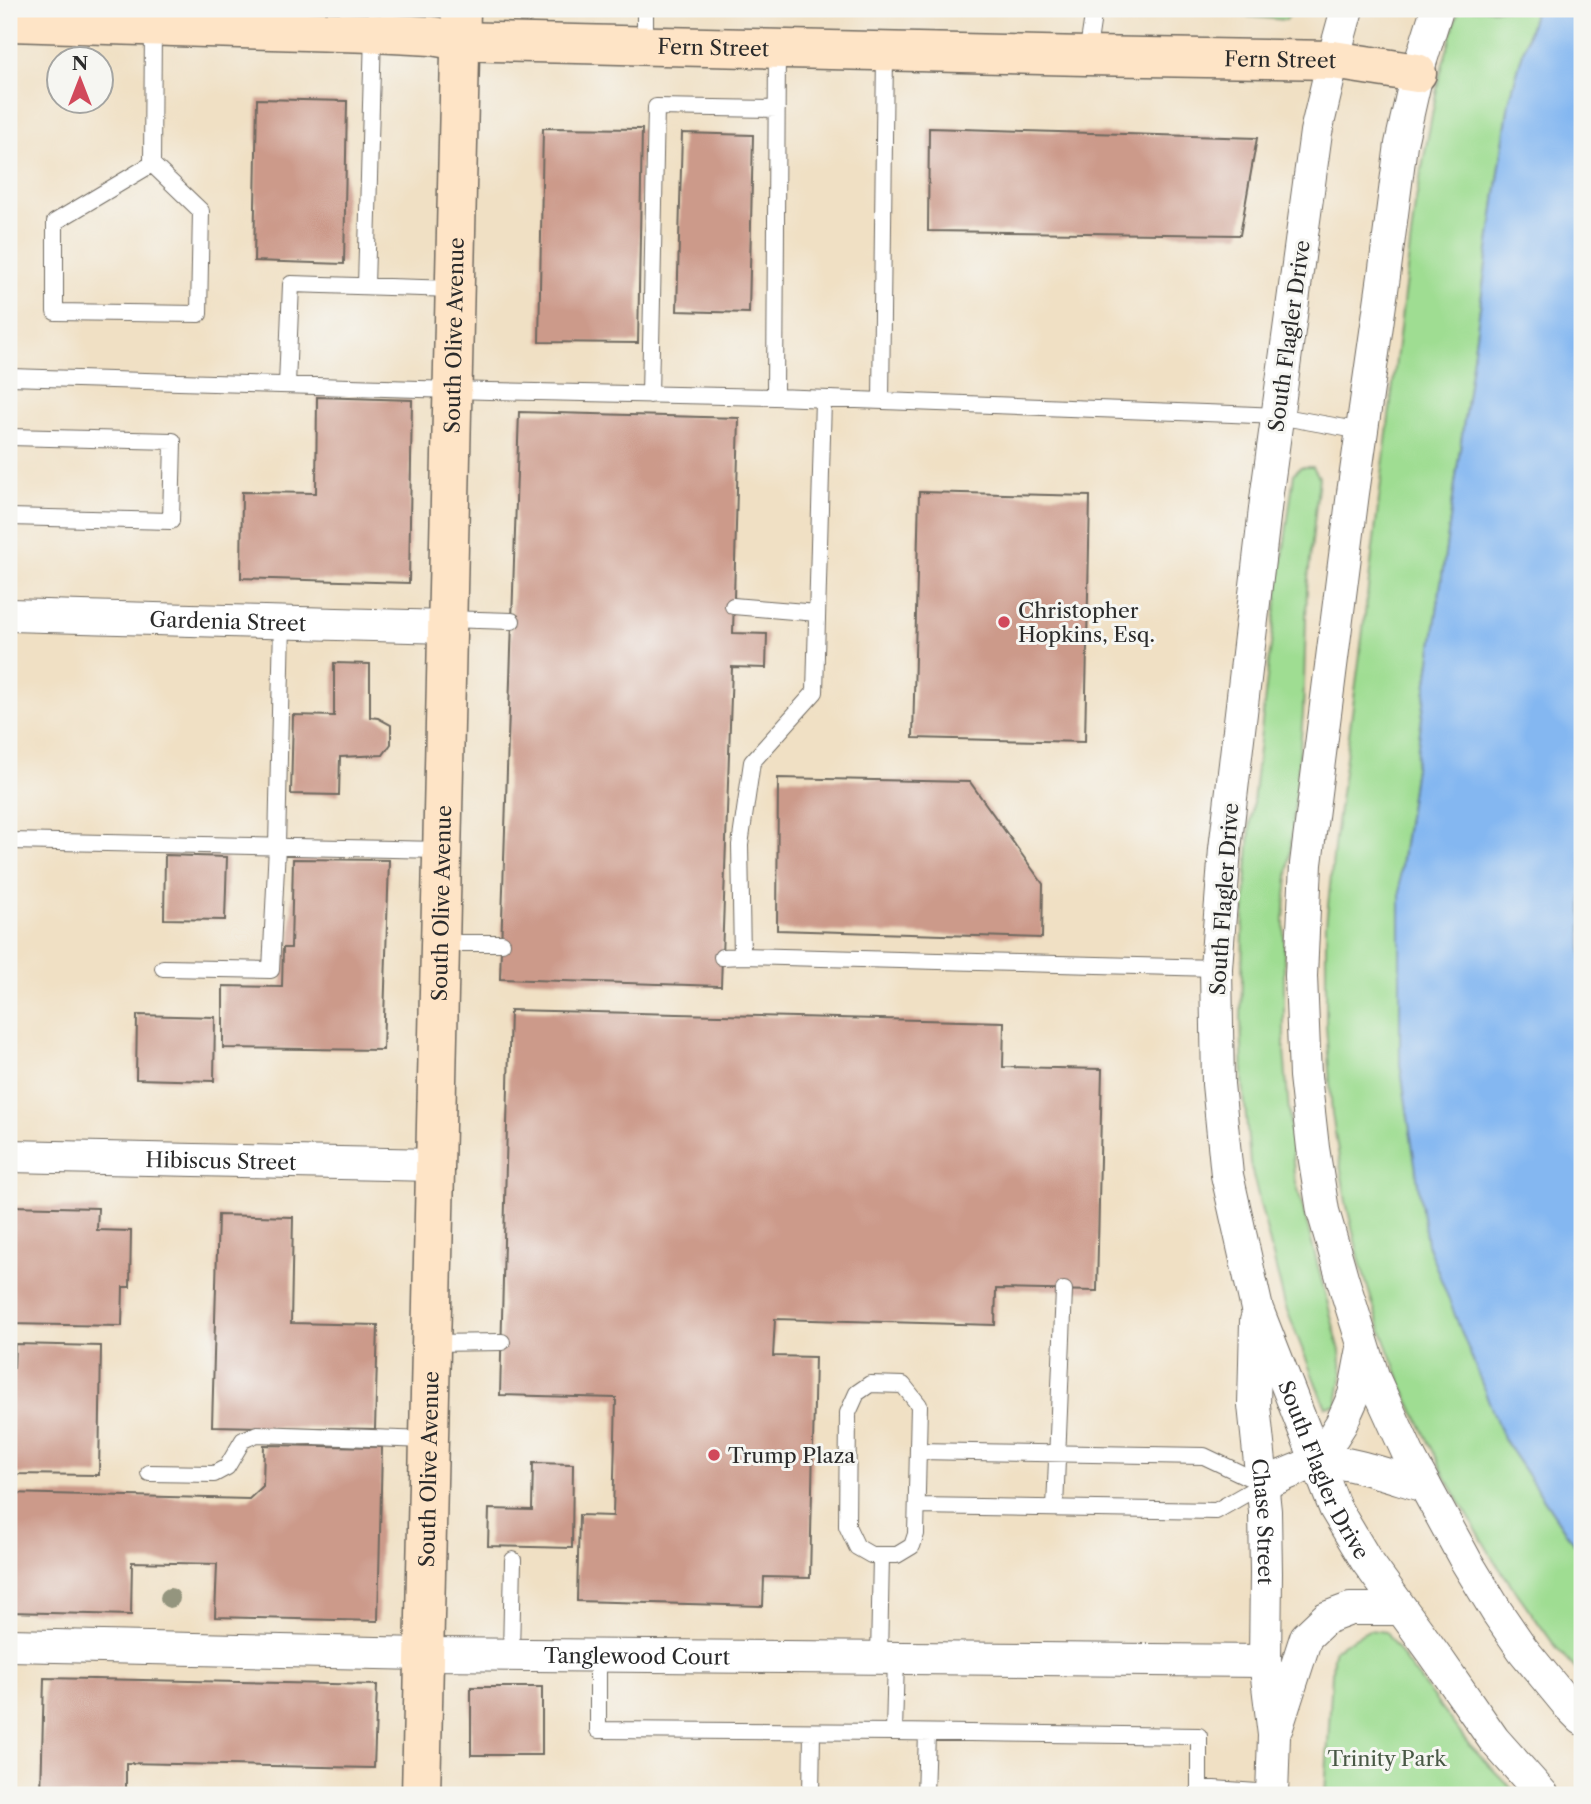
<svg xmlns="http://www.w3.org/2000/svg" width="1591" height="1804" font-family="'Libre Caslon Text',serif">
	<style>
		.green { fill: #9fdd92; stroke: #65845e; stroke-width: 2 }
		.water { fill: #84b7f1; stroke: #58718e; stroke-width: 2 }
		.building { fill: #cc9a8a }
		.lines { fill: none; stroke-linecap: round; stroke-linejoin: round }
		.lane-casing { stroke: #706a61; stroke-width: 18 }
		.street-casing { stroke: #706a61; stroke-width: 34 }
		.secondary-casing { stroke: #706a61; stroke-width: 41 }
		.lane { stroke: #fff; stroke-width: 16 }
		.street { stroke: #fff; stroke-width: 32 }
		.secondary { stroke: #fee4c6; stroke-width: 38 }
		.tree { fill: #94957e }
		.poi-dot { fill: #d1495b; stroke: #f6f6f2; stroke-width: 2.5 }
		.labels { text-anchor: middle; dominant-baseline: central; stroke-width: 6; stroke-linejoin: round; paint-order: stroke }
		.street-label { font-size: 21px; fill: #2b2b2b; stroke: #f6f6f2 }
		.poi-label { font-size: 21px; fill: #2b2b2b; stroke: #f6f6f2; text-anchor: start }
		.park-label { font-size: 21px; fill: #485845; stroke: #f6f6f2 }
	</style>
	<rect width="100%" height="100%" fill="#f6f6f2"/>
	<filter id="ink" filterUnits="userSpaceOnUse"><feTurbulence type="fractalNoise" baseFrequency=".0143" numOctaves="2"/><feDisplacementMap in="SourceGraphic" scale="14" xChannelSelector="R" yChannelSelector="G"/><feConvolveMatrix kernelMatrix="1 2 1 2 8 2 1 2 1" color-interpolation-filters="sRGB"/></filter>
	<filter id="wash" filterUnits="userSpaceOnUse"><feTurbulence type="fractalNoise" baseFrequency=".00686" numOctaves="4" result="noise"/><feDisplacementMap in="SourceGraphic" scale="28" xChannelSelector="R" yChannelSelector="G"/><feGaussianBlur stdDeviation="1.57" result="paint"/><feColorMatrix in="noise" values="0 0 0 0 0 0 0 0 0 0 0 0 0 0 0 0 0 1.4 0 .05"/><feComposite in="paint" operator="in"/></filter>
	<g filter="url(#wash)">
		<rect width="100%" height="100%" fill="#f0e0c4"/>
		<path class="green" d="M1167,9H1293L1286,20Z
			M1459,9H1535L1509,102L1400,873L1504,1440L1582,1556V1676L1558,1650L1495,1562L1446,1478L1405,1392L1378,1321L1360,1262L1346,1202L1332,1114L1326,1025V924L1335,838L1360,654L1415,205L1439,78Z
			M1300,467H1313L1319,477L1307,588L1303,714L1284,919V1050L1294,1174L1340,1351L1342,1374L1337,1405L1326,1407L1321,1397L1285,1305L1250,1163L1243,1082L1241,1019L1243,931L1250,829L1269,660L1294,474Z
			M1369,1630L1386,1632L1406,1662L1471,1747L1518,1795H1325L1333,1656L1335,1649Z"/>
		<path class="water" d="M1535,9H1582V1556L1504,1440L1427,1244L1400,1064V873L1509,102Z"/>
		<g id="blocks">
			<path class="building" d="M257,99L347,101L344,264L254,261Z
				M543,128L642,129L638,343L539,342Z
				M929,128L1257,138L1240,235L928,231Z
				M682,133L753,135L749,313L677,311Z
				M317,397L412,400L409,583L241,578L242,492L316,493Z
				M519,412L739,418L733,633L767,634L766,668L732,667L721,986L500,979Z
				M919,492L1090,496L1085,742L913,738Z
				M334,663L370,664V717L378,718L391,725V744L383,755L340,757L339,795L291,794L293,715L334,716Z
				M778,778L970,782L1043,884L1042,938L777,930Z
				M165,855L227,857L225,920L164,919Z
				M293,859L389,860L383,1050L223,1048V986L282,987L283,948H291Z
				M510,1010L1004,1022L1003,1067L1102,1069L1097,1291L996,1289L995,1325L775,1319L773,1356L815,1357L810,1578L764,1577L763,1606L577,1601L579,1515L613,1516L616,1398L500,1395Z
				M137,1015L215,1017L214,1081L136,1079Z
				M9,1206L98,1208L97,1230L131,1231L130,1287H123L122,1326L9,1324Z
				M218,1215L293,1217L291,1323L378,1325L375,1429L212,1426Z
				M15,1344L101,1346L99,1475L10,1474L9,1368H14Z
				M264,1445L382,1447L378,1621L215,1617L217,1564L132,1562L131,1615L9,1612V1493L249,1499L263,1486Z
				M533,1463L573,1464L572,1548L488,1546L489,1509L532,1510Z
				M44,1678L377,1685L374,1768L126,1763V1795H41Z
				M471,1687H542V1755H471Z"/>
		</g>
	</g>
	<g filter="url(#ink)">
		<use href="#blocks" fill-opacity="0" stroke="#706a61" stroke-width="2"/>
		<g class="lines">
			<g class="lane-casing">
				<path id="lane" d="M645,9V45
					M1087,56L1094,9
					M152,164L55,222V312L199,314L201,211L152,164L153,25
					M366,286L373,33
					M9,377L489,391L775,397L1232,414L1278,416L1362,431
					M287,385L291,284L454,289
					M650,395L656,107L777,109
					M775,397L777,48
					M881,401L885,51
					M9,437L173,441L171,521L9,517
					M733,606L817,613
					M446,619L512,621
					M9,841L441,850
					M439,943H502
					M742,956L740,845L752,762L815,692L823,399
					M722,957L742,956L1216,968
					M163,968L271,970L277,846L282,623
					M431,1343L502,1342
					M870,1384L903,1385L919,1405L916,1534L912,1546L897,1555H871L857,1547L847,1526L848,1413L857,1393Z
					M919,1451L1204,1456L1263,1484
					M149,1473L214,1474L227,1467L243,1440L257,1434L428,1440
					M918,1506L1216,1511L1263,1484
					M1055,1508L1064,1290
					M511,1654L513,1560
					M598,1655V1730L894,1732L896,1658
					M879,1658L881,1555
					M894,1732L1199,1736V1795
					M1199,1788L1272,1793
					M811,1795L812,1732
					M925,1795L927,1733"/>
			</g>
			<g class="street-casing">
				<g id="street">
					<path id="s1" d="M1347,9L1333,60L1316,132L1267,492L1225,849L1216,968L1218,1084L1227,1175L1257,1309L1335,1508L1366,1560L1435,1655L1494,1740L1543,1795"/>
					<path d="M1437,9L1417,73L1401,144L1384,276L1353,493L1330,674L1306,864L1301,976L1305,1076L1313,1148L1323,1211L1342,1277L1374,1379L1411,1460L1466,1561L1497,1612L1523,1650L1569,1706L1582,1719"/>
					<path id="s2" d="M9,615L446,627"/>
					<path id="s3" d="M9,1156L434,1165"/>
					<path id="s4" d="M1256,1321L1254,1405L1265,1511L1266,1573L1265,1661L1274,1735L1272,1795"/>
					<path d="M1317,1462L1341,1424L1354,1395L1363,1348"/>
					<path d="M1263,1484C1276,1479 1307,1464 1319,1462C1348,1460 1396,1478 1425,1486"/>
					<path id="s5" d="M9,1645L424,1654L1265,1661"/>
					<path d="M1277,1727L1306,1637L1326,1618L1350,1609H1401"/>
				</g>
			</g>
			<g class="secondary-casing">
				<g id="secondary">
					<path id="s6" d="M9,22L373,33L432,36L460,41L494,42L1087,56L1333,60L1417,73"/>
					<path id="s7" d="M421,1795L461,9"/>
				</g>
			</g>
			<use href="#lane" class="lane"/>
			<use href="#street" class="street"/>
			<use href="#secondary" class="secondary"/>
		</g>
		<circle class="tree" cx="170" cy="1598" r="10"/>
	</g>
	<g class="poi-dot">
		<circle cx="1004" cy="622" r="7"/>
		<circle cx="714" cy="1455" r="7"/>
	</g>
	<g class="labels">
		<g class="street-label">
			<text stroke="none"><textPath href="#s6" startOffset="705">Fern Street</textPath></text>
			<text stroke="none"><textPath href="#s6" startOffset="1272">Fern Street</textPath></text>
			<text stroke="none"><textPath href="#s7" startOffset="1460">South Olive Avenue</textPath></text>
			<text transform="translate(1289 336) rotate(-82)">South Flagler Drive</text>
			<text stroke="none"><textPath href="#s2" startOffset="219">Gardenia Street</textPath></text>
			<text transform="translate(1224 899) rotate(-86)">South Flagler Drive</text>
			<text stroke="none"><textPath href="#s7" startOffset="892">South Olive Avenue</textPath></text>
			<text stroke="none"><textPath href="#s3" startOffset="212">Hibiscus Street</textPath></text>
			<text stroke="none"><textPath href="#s1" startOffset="1488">South Flagler Drive</textPath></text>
			<text stroke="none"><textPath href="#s7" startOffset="326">South Olive Avenue</textPath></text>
			<text stroke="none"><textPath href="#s4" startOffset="201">Chase Street</textPath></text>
			<text stroke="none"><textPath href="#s5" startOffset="628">Tanglewood Court</textPath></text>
		</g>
		<g class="poi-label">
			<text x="1018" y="610">Christopher<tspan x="1018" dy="24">Hopkins, Esq.</tspan></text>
			<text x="728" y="1455">Trump Plaza</text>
		</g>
		<g class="park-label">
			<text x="1387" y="1758">Trinity Park</text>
		</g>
	</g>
	<rect width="1591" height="1804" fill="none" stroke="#f6f6f2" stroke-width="35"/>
	<g transform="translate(80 80)"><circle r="33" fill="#f6f6f2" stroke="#a5a5a2" stroke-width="2"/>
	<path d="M0-5L12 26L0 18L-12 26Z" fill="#d1495b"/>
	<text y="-10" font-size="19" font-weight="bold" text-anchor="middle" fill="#2b2b2b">N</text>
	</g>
</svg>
